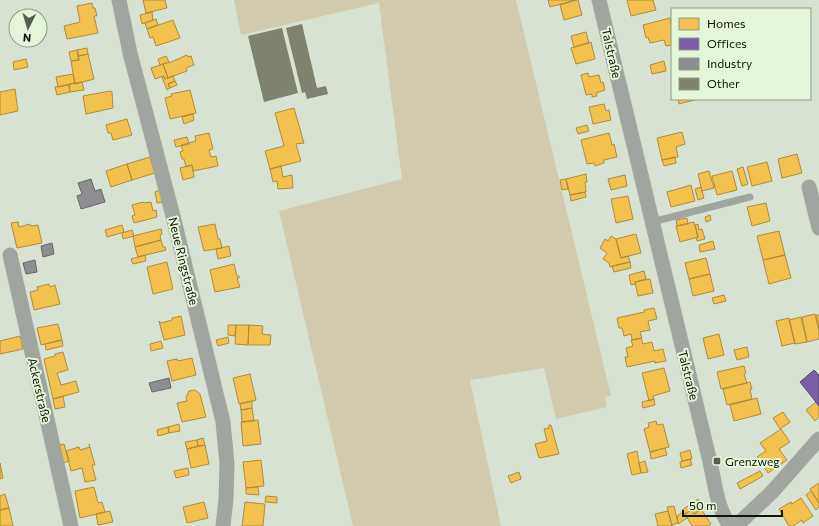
<svg xmlns="http://www.w3.org/2000/svg" width="819" height="526" font-family="Commissioner,sans-serif">
	<style>
		.green { fill: #d2caae }
		.homes { fill: #f2c14e; stroke: #ae8d3a }
		.offices { fill: #7b5ea7; stroke: #5a4878 }
		.industry { fill: #8d8d92; stroke: #676969 }
		.building { fill: #7e826f }
		.lines { fill: none; stroke-linecap: round; stroke-linejoin: round }
		.lane { stroke: #a0a69f; stroke-width: 7 }
		.street { stroke: #a0a69f; stroke-width: 15 }
		.poi-dot { fill: #555c50; stroke: #e4f5d9; stroke-width: 1.5 }
		.labels { text-anchor: middle; dominant-baseline: central; stroke-width: 4; stroke-linejoin: round; paint-order: stroke }
		.street-label { font-size: 12px; fill: #0e140a; stroke: #e4f5d9 }
		.poi-label { font-size: 12px; fill: #0e140a; stroke: #e4f5d9; text-anchor: start }
	</style>
	<rect width="100%" height="100%" fill="#d8e2d2"/>
	<path class="green" d="M234,0H516L611,396L605,397L607,407L556,419L544,368L470,380L501,526H353L279,211L402,179L379,3L241,35Z"/>
	<path class="homes" d="M143,0H165L167,8L146,13Z
		M548,0H576L550,7Z
		M576,0H578L582,15L564,20L560,5Z
		M627,0H653L656,10L631,16Z
		M92,3L93,8H95L97,16H94L98,33L67,39L64,26L80,22L77,6Z
		M152,12L153,20L142,24L140,15Z
		M670,18L672,28V45L666,46L664,40L650,43L648,37L646,38L643,25Z
		M156,19L158,25L147,29L145,23Z
		M173,20L180,38L156,46L153,37L150,38L147,29Z
		M586,32L589,43L574,47L571,36Z
		M591,42L595,59L576,64L571,48Z
		M87,48L88,54L79,56L77,50Z
		M77,50L79,60L71,61L69,52Z
		M88,54L94,79L75,84L71,61L79,60L78,56Z
		M187,55L188,57L191,56L194,65L186,68L187,71L168,78L163,64L169,62V63Z
		M166,56L169,62L160,65L158,59Z
		M26,59L28,67L14,70L13,62Z
		M664,61L666,71L652,74L650,65Z
		M163,64L168,78L165,79L164,76L155,79L151,68Z
		M588,73L589,77L599,75L601,83L603,82L605,90L596,93L597,96L592,97V94L586,95L581,75Z
		M73,74L75,83L58,87L56,77Z
		M164,76L165,79L173,76L175,81L168,84L170,88L167,90L162,77Z
		M175,81L177,85L170,88L168,84Z
		M82,82L84,90L70,92L69,84Z
		M69,85L70,92L57,95L55,87Z
		M15,89L18,111L0,115V92Z
		M190,90L196,113L170,119L165,98L172,96L171,94Z
		M110,91L112,92L113,108L86,114L83,96Z
		M678,99H698L679,104Z
		M604,104L606,111L609,110L611,120L593,124L589,107Z
		M294,108L304,143L296,144L301,161L270,169L265,151L284,146L275,113Z
		M193,114L194,120L184,124L182,117Z
		M127,119L132,135L113,140L111,133H108L106,125Z
		M587,125L589,131L578,134L576,128Z
		M682,132L685,144L676,147L678,157L662,160L657,138Z
		M209,133L213,149L209,150L211,157L216,156L218,166L193,171L192,165L186,167L184,159H182L180,152L183,151L181,145L196,141L195,136Z
		M609,133L612,145L614,144L617,157L604,160V163L595,166L594,163L587,164L581,140Z
		M187,137L189,144L176,147L174,140Z
		M797,154L802,173L782,178L778,159Z
		M150,157L155,173L132,180L127,164Z
		M675,157L676,163L664,166L662,160Z
		M767,162L772,181L752,186L747,167Z
		M127,164L132,180L111,187L106,171Z
		M192,165L194,177L183,180L180,168Z
		M281,166L283,177L292,175L293,188L278,189L277,181L273,182L270,169Z
		M743,167L748,184L742,186L737,169Z
		M709,171L714,188L702,191L698,174Z
		M732,171L737,190L717,195L712,176Z
		M586,174L587,182H585L586,192L570,195L566,179Z
		M625,175L627,186L611,190L608,179Z
		M566,179L568,189L562,190L560,180Z
		M691,185L695,201L671,207L667,192Z
		M701,187L704,198L698,200L695,189Z
		M160,190L163,202L157,203L155,192Z
		M585,192L586,197L571,201L570,195Z
		M628,196L633,219L616,223L611,199Z
		M143,202L144,203L151,202L153,211L156,210L157,217L134,223L132,216L135,215L132,205Z
		M766,203L770,221L752,226L747,207Z
		M710,215L711,220L706,222L705,217Z
		M687,218L688,224L677,226L676,220Z
		M18,222L19,227L30,224L31,226L38,225L42,243L17,248L11,223Z
		M694,222L698,237L680,242L676,226Z
		M215,224L218,239H220L222,248L204,251L198,227Z
		M698,224L699,230L702,229L705,239L697,241L696,238L698,237L695,225Z
		M122,225L124,232L107,237L105,230Z
		M161,229L162,234L160,235L161,240L135,247L133,236Z
		M132,230L134,236L123,239L122,233Z
		M779,231L785,255L763,260L757,236Z
		M636,234L641,253L621,258L616,239Z
		M611,236L616,239L621,258L628,256L630,262L610,267L609,263L603,259L607,253L600,248L605,239L608,241Z
		M161,240L163,247H165L166,250L138,257L135,247Z
		M713,241L715,249L700,252L699,245Z
		M229,246L231,256L218,259L216,249Z
		M145,255L146,261L133,264L131,259Z
		M785,255L791,278L769,284L763,260Z
		M706,258L710,274L689,279L685,263Z
		M167,262L173,289L153,294L147,267Z
		M630,262L631,268L614,272L612,266Z
		M234,264L237,276H239V278H237L240,287L215,292L210,270Z
		M644,271L646,279L635,282V284L631,285L629,275Z
		M710,274L714,291L693,296L689,279Z
		M650,279L653,293L638,296L635,282Z
		M49,284L50,287L55,285L60,304L34,310L30,292L38,290L37,287Z
		M724,295L726,301L714,304L712,298Z
		M654,308L657,319L648,321L650,330L640,332L642,338L632,340L631,334L624,336L622,328H619L617,318L644,312V310Z
		M815,314L819,331V339L807,342L802,317Z
		M816,315H819V330Z
		M181,316L185,335L164,340L159,321L161,323L172,320V318Z
		M801,317L807,342L795,344L789,320Z
		M789,318L795,343L782,346L776,321Z
		M58,324L62,340L41,345L37,328Z
		M228,325H236L235,336L228,335Z
		M236,325H249L248,345L235,344Z
		M249,325L263,326L262,334L271,335L270,345H248Z
		M719,334L724,355L708,359L703,338Z
		M20,336L23,349L0,354V341Z
		M228,337L229,343L218,346L216,340Z
		M641,338L643,344L652,342L654,351L663,349L666,361L655,363V361L627,367L625,357H628L626,348L633,346L631,340Z
		M62,340L63,346L46,350L45,344Z
		M161,341L163,348L151,351L150,344Z
		M747,347L749,357L737,360L734,350Z
		M63,352L68,370L57,373L61,385L76,381L79,392L53,399L44,359L55,356V354Z
		M192,358L196,375L172,381L167,361L177,359L178,361Z
		M744,366L746,373L744,374L747,383L721,389L717,372Z
		M664,368L670,391L653,396L654,399L649,401L642,373Z
		M250,374L256,400L239,404L233,378Z
		M750,382L752,389H750L752,399L727,405L723,389Z
		M195,390L200,394L206,417L182,422L177,403L187,401L186,397L189,391Z
		M63,396L65,407L55,409L53,399Z
		M757,398L761,414L734,421L730,405Z
		M654,399L655,405L643,408L642,402Z
		M252,401V408L241,410L240,404Z
		M816,402L819,406V417L815,421L806,410Z
		M252,408L254,421L242,422L241,410Z
		M783,412L790,422L780,429L773,418Z
		M258,420L261,444L243,446L241,422Z
		M656,421L657,425L663,424L669,447L650,452L644,429L649,427L648,423Z
		M179,424L180,431L169,433L168,427Z
		M549,425H551L559,454L539,458L535,444L547,441L544,429L549,428Z
		M168,427L169,433L158,436L157,430Z
		M781,429L790,442L779,449L787,460L768,473L757,457L766,451L760,443Z
		M203,438L205,445L198,446L197,440Z
		M197,440L198,446L187,449L185,442Z
		M64,444L69,461L63,463L59,445Z
		M89,444L95,465H92L96,480L85,482L82,468L71,471L66,451L79,447L80,450L90,447Z
		M205,445L209,464L191,468L187,449Z
		M665,448L667,455L651,459L650,452Z
		M690,450L692,459L682,461L680,453Z
		M637,451L641,473L632,475L627,454Z
		M690,459L692,465L681,468L680,462Z
		M261,460L264,486L246,488L243,462Z
		M645,461L648,472L641,473L639,463Z
		M0,463L3,478L0,479Z
		M188,468L189,475L176,478L174,471Z
		M760,471L763,476L740,489L737,483Z
		M519,472L521,479L511,483L508,476Z
		M819,483V503L810,489Z
		M94,487L98,503L102,502L105,512L80,518L75,491Z
		M258,487L259,495L246,494V488Z
		M811,491L819,503V507L816,510L806,495Z
		M5,494L9,508L0,510V496Z
		M266,496L277,497V503L265,502Z
		M801,498L813,516L803,523L802,520L793,526H789L779,509L791,502L792,504Z
		M698,499L704,508L694,514L691,510L685,514L682,510Z
		M204,502L208,518L187,523L183,507Z
		M245,502L265,504L263,526H242Z
		M674,506L678,523L672,525L667,507Z
		M9,508L13,526H0V510Z
		M701,509L711,524L708,526H692L685,514L691,510L694,514Z
		M110,511L113,522L98,525L96,514Z
		M668,511L672,526H657H658L655,514Z
		M683,512L687,518L678,524L677,516Z"/>
	<path class="offices" d="M814,370L819,375V406L800,382Z"/>
	<path class="industry" d="M91,179L95,191L101,189L105,202L81,209L77,196L82,194L78,183Z
		M52,243L54,254L43,257L41,246Z
		M35,260L37,272L26,274L23,263Z
		M169,378L171,388L152,392L149,383Z"/>
	<path class="building" d="M302,24L317,88L326,86L328,94L307,99L305,92L302,93L286,28Z
		M282,28L298,93L264,102L248,36Z"/>
	<g class="lines">
		<path class="lane" d="M652,222L750,197"/>
		<path class="street" d="M119,0L130,53L173,216L223,422L227,464L226,499L223,526
			M599,0L710,462C715,484 717,508 730,526
			M809,187L819,228
			M10,255L71,526
			M736,526L772,492L819,439"/>
	</g>
	<rect class="poi-dot" x="713" y="457" width="8" height="8" rx="2"/>
	<g class="labels">
		<g class="street-label">
			<text transform="translate(612 53) rotate(77)">Talstraße</text>
			<text transform="translate(184 261) rotate(76)">Neue Ringstraße</text>
			<text transform="translate(689 375) rotate(76)">Talstraße</text>
			<text transform="translate(40 390) rotate(77)">Ackerstraße</text>
		</g>
		<g class="poi-label">
			<text x="725" y="461">Grenzweg</text>
		</g>
	</g>
	<rect x="671" y="8" width="140" height="92" fill="#e4f5d9" stroke="#8e9b86"/>
	<rect x="679" y="18" width="20" height="12" fill="#f2c14e" stroke="#8e9b86"/>
	<text x="707" y="28" font-size="12" fill="#0e140a">Homes</text>
	<rect x="679" y="38" width="20" height="12" fill="#7b5ea7" stroke="#8e9b86"/>
	<text x="707" y="48" font-size="12" fill="#0e140a">Offices</text>
	<rect x="679" y="58" width="20" height="12" fill="#8d8d92" stroke="#8e9b86"/>
	<text x="707" y="68" font-size="12" fill="#0e140a">Industry</text>
	<rect x="679" y="78" width="20" height="12" fill="#7e826f" stroke="#8e9b86"/>
	<text x="707" y="88" font-size="12" fill="#0e140a">Other</text>
	<g transform="translate(28 28) rotate(185)"><circle r="19" fill="#e4f5d9" stroke="#8e9b86"/>
	<path d="M0-3L7 15L0 10L-7 15Z" fill="#555c50"/>
	<text y="-6" font-size="11" font-weight="bold" text-anchor="middle" fill="#0e140a">N</text>
	</g>
	<path d="M683 510v6h99v-6" fill="none" stroke="#0e140a" stroke-width="2"/>
	<text x="689" y="510" font-size="12" fill="#0e140a" stroke="#e4f5d9" stroke-width="3" paint-order="stroke">50 m</text>
</svg>
